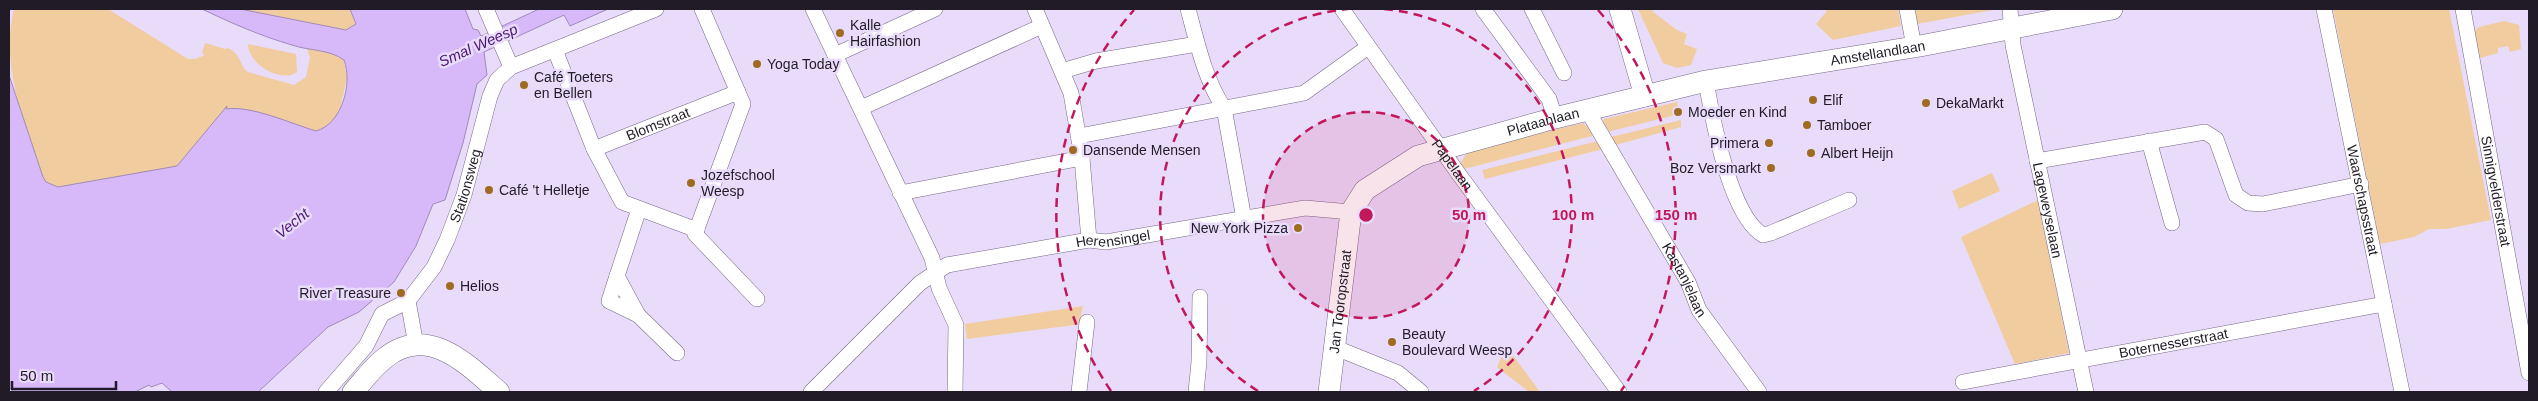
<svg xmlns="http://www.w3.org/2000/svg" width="2538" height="401" font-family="Helvetica,sans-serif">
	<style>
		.green { fill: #f1cc9f }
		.water { fill: #d7b9fa; stroke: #a08aba }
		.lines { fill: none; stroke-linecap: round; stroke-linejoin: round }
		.minor-casing { stroke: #766985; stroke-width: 16 }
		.secondary-casing { stroke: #766985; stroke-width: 22 }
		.minor { stroke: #fff; stroke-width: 15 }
		.secondary { stroke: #fff; stroke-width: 21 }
		.ring { fill: none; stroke: #c2185b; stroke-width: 2.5; stroke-dasharray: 9 6 }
		.poi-dot { fill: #9e6b21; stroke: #e9dbfa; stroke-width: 2 }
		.labels { text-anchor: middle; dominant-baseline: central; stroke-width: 5; stroke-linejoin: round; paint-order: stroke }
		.poi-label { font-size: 14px; fill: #201b26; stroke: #e9dbfa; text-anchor: start }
		.street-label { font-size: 14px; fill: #201b26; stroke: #e9dbfa }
		.water-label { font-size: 15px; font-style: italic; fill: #4b1773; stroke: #e9dbfa }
		.centre { fill: #c2185b; stroke: #e9dbfa; stroke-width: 2.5 }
		.ring-label { font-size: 15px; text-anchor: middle; font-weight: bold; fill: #c2185b; stroke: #e9dbfa; stroke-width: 5; stroke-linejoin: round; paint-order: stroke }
	</style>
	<rect width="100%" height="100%" fill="#e9dbfa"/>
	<path class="green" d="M14,9H108L188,59H195L205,55L202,53L205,43L225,49L228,48C242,55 239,65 248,72L294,85L306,77L310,58L307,48L327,52L344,60L347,78L340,109L334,121L323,129L316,131L235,108L177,166L64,187L55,186L46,182L43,177C24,126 0,63 14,9Z
		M240,9H350L356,24L346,30L333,29Z
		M1638,9H1656L1652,11L1677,30L1687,34L1684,44L1697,49L1691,65L1677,68L1663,63Z
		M1824,9H1898L1901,26L1833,40L1816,24L1827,11Z
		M1915,9H1998L1917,24Z
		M2333,9H2449L2491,220L2446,229H2429L2414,237L2380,244Z
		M2504,21L2519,25L2521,49L2510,52L2508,46L2498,48V53L2480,58L2474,31L2479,27Z
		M248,44L296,54L297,72C281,84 248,64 248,44Z
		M1677,102L1680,114L1607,132L1602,128L1604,119Z
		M1681,120V127L1612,146L1611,137Z
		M1583,123L1591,130L1592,136L1464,169L1460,164L1468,151Z
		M1598,141L1603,149L1485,179L1482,170Z
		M1992,173L2000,191L1959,209L1952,191Z
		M2038,200L2069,353L2015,364L1961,237Z
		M1083,306L1079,323L1074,325L967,339L965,324Z
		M1506,346L1540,392H1529L1497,367Z"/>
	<path class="water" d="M202,9H240L346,30L356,24L350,9H465L473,29L478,30L481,36L539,9H608L570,26L564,15L484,52L487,75L477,84L463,143L445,200L433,204L416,246L394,282L359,312L328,327L258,392H172L162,383L151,387L149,385L135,392H14L9,387V75L43,177L46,182L58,187L177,166L227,106L226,109C251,105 292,124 316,131C342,124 353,83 344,60C329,49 309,51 292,45C261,36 231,23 202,9Z"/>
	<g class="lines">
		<g class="minor-casing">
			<g id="minor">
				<path d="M486,9L511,67"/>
				<path d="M702,9L743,104L695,234L757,299"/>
				<path d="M813,9L932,258L939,288L956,325L955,392"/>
				<path d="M1035,9L1071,93L1082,158L1089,240"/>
				<path d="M1188,9C1197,42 1205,80 1224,108L1244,219"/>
				<path id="s1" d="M1342,9L1458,173L1619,392"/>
				<path d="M1483,9L1549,99L1555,118"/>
				<path d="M1532,9L1564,73"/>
				<path d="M1907,9L1914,47"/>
				<path id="s2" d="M2010,9L2013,45L2086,392"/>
				<path id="s3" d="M2324,9L2402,392"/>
				<path id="s4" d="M2463,9L2529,373"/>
				<path id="s5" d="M555,50L594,149L738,92"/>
				<path d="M835,55L935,9"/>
				<path d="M1062,71L1096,61L1197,44"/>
				<path d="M1706,81C1712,117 1730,216 1763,235L1771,233L1849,200"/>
				<path d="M861,108L1042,26"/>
				<path id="s6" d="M1587,110L1688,282L1699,310L1759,392"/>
				<path d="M1079,136L1304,93L1368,47"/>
				<path d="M2149,141L2172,223"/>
				<path d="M594,149L622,202L697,230"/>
				<path d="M2037,161L2205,132L2216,139L2236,195L2248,203L2263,204L2361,184"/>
				<path d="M900,193L1082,158"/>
				<path d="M639,209L617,276L638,315L677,353"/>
				<path d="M617,276L609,301L638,315"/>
				<path d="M408,301L416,345"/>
				<path d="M1336,348L1398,373L1421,392"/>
				<path id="s7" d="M1963,382L2384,304"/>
				<path id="s8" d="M326,392L366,346L382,314L408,301L434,267L447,240L464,195L490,96L497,80L511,67L656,9"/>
				<path id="s9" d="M811,392L920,283L947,265L1089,240L1106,242L1305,208L1351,212"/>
				<path d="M1079,392L1087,322"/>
				<path d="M1196,392L1199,362L1200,297"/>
			</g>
		</g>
		<g class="secondary-casing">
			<g id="secondary">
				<path d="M1620,9L1645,96"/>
				<path d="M353,392C363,381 373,367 385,358C428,323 468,365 499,392"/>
				<path id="s10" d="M1329,392L1351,212L1365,190L1418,156L1555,118L1706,81L1920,46L2112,9"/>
			</g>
		</g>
		<use href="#minor" class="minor"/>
		<use href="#secondary" class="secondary"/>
	</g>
	<circle cx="1366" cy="215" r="103" fill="#c2185b" fill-opacity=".12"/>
	<g class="ring">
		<circle cx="1366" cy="215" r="103"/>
		<path d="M1258 391A207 207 0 0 1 1348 9M1384 9A207 207 0 0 1 1474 391"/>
		<path d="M1111 391A310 310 0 0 1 1134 10M1598 10A310 310 0 0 1 1621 391"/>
	</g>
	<g class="poi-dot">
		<circle cx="840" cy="33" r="5"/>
		<circle cx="757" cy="64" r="5"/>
		<circle cx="524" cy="85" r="5"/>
		<circle cx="1813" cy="100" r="5"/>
		<circle cx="1926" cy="103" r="5"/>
		<circle cx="1678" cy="112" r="5"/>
		<circle cx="1807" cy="125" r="5"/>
		<circle cx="1769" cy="143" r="5"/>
		<circle cx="1073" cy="150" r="5"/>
		<circle cx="1811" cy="153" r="5"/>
		<circle cx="1771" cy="168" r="5"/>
		<circle cx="691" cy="183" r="5"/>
		<circle cx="489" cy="190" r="5"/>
		<circle cx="1298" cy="228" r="5"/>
		<circle cx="450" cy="286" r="5"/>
		<circle cx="401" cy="293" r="5"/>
		<circle cx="1392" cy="342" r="5"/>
	</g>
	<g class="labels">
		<g class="poi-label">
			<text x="850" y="25">Kalle<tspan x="850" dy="16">Hairfashion</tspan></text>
			<text x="767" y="64">Yoga Today</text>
			<text x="534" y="77">Café Toeters<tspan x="534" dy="16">en Bellen</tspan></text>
			<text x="1823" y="100">Elif</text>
			<text x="1936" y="103">DekaMarkt</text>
			<text x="1688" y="112">Moeder en Kind</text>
			<text x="1817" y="125">Tamboer</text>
			<text x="1759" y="143" text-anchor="end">Primera</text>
			<text x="1083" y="150">Dansende Mensen</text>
			<text x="1821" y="153">Albert Heijn</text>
			<text x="1761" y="168" text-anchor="end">Boz Versmarkt</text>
			<text x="701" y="175">Jozefschool<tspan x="701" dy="16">Weesp</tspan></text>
			<text x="499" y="190">Café 't Helletje</text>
			<text x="1288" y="228" text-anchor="end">New York Pizza</text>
			<text x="460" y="286">Helios</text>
			<text x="391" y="293" text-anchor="end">River Treasure</text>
			<text x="1402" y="334">Beauty<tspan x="1402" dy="16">Boulevard Weesp</tspan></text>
		</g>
		<g class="street-label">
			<text stroke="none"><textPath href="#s10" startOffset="742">Amstellandlaan</textPath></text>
			<text stroke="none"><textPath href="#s10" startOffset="400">Plataanlaan</textPath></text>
			<text stroke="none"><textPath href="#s5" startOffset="175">Blomstraat</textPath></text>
			<text stroke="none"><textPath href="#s1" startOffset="191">Papelaan</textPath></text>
			<text stroke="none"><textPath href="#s8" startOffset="256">Stationsweg</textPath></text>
			<text stroke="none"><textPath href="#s4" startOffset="185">Sinnigvelderstraat</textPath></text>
			<text stroke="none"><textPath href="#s3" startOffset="195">Waarschapsstraat</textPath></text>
			<text stroke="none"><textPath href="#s2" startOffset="205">Lageweyselaan</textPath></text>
			<text stroke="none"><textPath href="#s9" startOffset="355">Herensingel</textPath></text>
			<text stroke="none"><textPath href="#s6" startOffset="196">Kastanjelaan</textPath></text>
			<text stroke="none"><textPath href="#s10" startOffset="91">Jan Tooropstraat</textPath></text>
			<text stroke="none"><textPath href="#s7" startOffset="214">Boternesserstraat</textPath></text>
		</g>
		<g class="water-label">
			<text transform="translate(478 45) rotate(-24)">Smal Weesp</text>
			<text transform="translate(292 223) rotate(-39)">Vecht</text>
		</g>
	</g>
	<circle cx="1366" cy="215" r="8" class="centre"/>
	<g class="ring-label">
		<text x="1469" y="220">50 m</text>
		<text x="1573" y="220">100 m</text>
		<text x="1676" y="220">150 m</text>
	</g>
	<rect width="2538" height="401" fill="none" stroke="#201b26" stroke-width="20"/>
	<path d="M12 381v8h104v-8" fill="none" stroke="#201b26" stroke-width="2.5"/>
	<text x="20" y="381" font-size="15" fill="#201b26" stroke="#e9dbfa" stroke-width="4" paint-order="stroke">50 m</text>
</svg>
